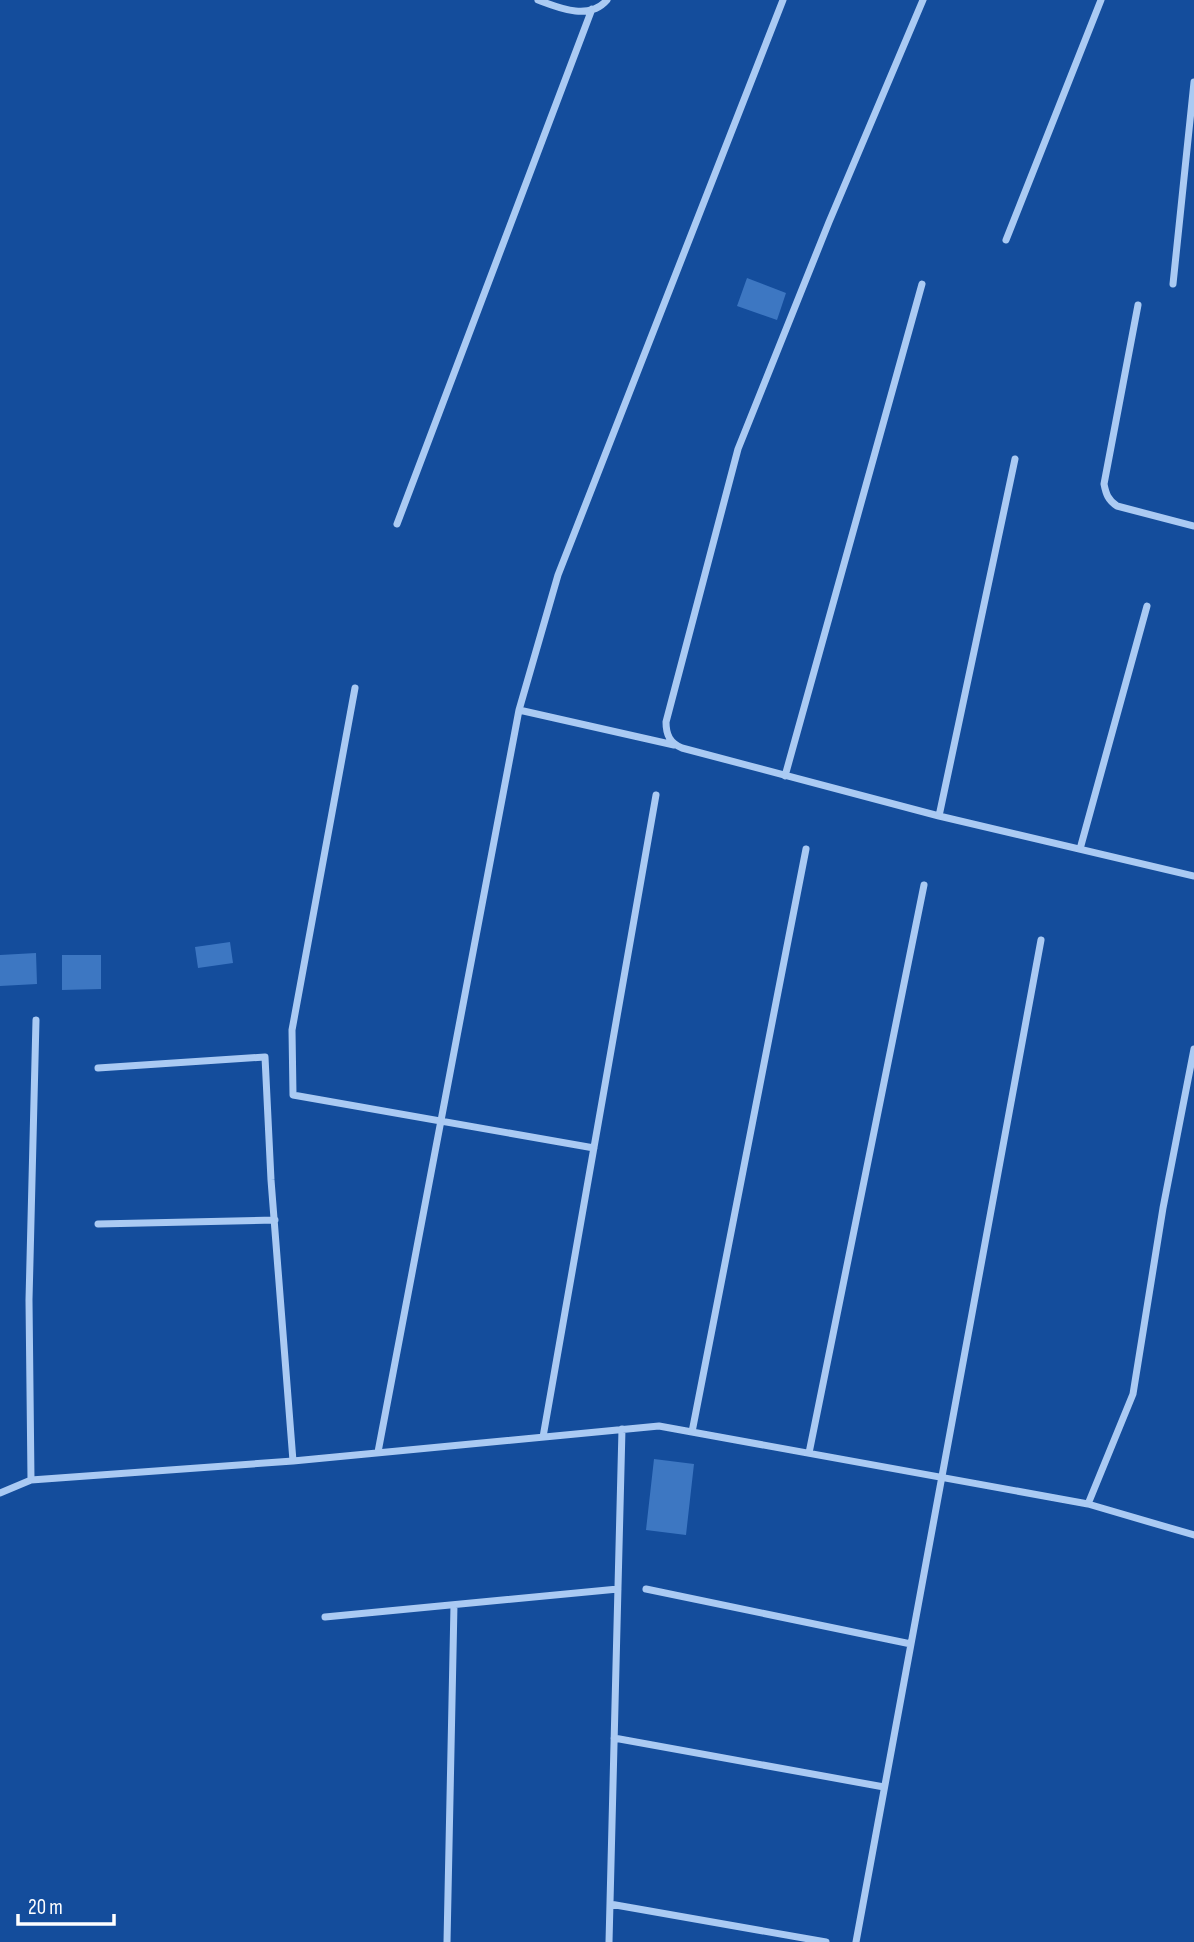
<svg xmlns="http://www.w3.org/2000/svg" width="1194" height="1942" font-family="'Sofia Sans Condensed',sans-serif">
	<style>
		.building { fill: #3d77c2 }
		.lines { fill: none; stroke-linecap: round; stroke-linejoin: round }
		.minor { stroke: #aacaf3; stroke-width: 7 }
	</style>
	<rect width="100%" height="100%" fill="#144d9c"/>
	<path class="building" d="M747,278L786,293L777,320L737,306Z
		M230,942L233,963L198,968L195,947Z
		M36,953L37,984L0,986V955Z
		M62,955H101V989L62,990Z
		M654,1459L694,1464L686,1535L646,1530Z"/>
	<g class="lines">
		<path class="minor" d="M538,0C559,8 589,21 607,0
			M923,0L829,222L738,449L666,722C666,735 670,743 682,748L939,816L1194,876
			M1006,240L1101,0
			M1173,284L1194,82
			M1138,305L1104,484C1106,494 1108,500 1117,506L1194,526
			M397,524L592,9
			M355,688L292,1030L293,1095L594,1148
			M519,710L674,745
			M785,776L922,284
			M939,816L1015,459
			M1080,849L1147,606
			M98,1068L265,1057L271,1180L293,1461
			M98,1224L275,1220
			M692,1432L806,849
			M543,1437L656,795
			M378,1452L519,710L558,575L783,0
			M809,1453L924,885
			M31,1480L29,1300L36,1020
			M0,1493L31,1480L293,1461L659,1426L1088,1504L1194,1535
			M1088,1504L1133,1394L1163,1208L1194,1049
			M646,1589L911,1644
			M325,1617L618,1589
			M614,1738L884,1787
			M610,1904L826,1942
			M447,1942L454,1605
			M609,1942L622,1429
			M856,1942L1041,940"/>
	</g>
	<path d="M18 1914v10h96v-10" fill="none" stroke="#ffffff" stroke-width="3.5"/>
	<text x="28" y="1914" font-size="21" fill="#ffffff" stroke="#144d9c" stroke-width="5" paint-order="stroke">20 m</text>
</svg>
